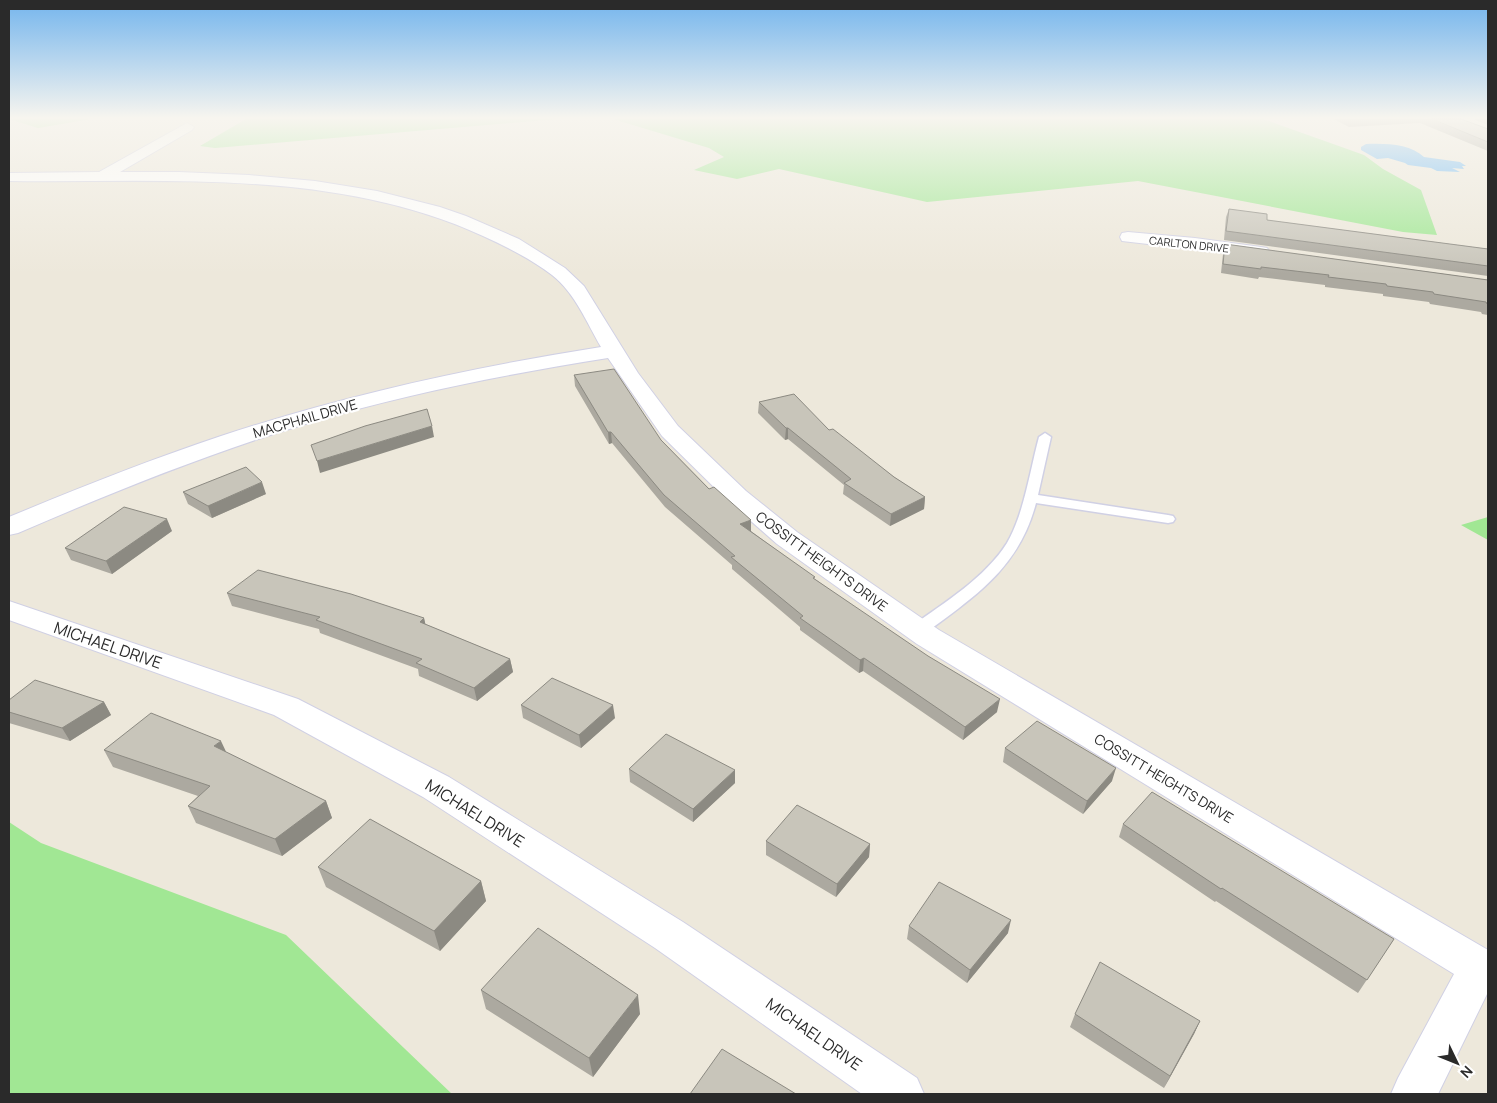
<svg xmlns="http://www.w3.org/2000/svg" width="1497" height="1103" font-family="Manrope,sans-serif">
	<style>
		.green { fill: #a1e794 }
		.water { fill: #67b6f5 }
		.lines { fill: none; stroke-linecap: round; stroke-linejoin: round }
		.service-casing { stroke: #d0d0e4; stroke-width: 3 }
		.minor-casing { stroke: #d0d0e4; stroke-width: 2 }
		.service { fill: #fff; fill-rule: evenodd }
		.minor { fill: #fff; fill-rule: evenodd }
		.wall { fill: #aca9a0 }
		.shaded-wall { fill: #8c8a82 }
		.building { fill: #c8c5ba; stroke: #8c8a82 }
		.labels { text-anchor: middle; dominant-baseline: central; stroke-width: 4.5; stroke-linejoin: round; paint-order: stroke }
		.far-street-label { font-size: 11px; fill: #2a2a2a; stroke: #fff }
		.street-label { font-size: 14px; fill: #2a2a2a; stroke: #fff }
		.near-street-label { font-size: 16px; fill: #2a2a2a; stroke: #fff }
	</style>
	<rect width="100%" height="100%" fill="#ede8db"/>
	<path class="green" d="M9,119H91L38,128Z
		M246,119H557L215,148L200,146Z
		M613,119H1263L1364,155L1383,169L1421,190L1437,235L1403,232L1138,181L927,202L779,169L737,179L694,170L724,157L709,148Z
		M1488,517V540L1461,525Z
		M9,822L41,843L286,935L452,1094H9Z"/>
	<path class="water" d="M1366,144C1385,143 1411,144 1424,157L1460,162L1466,166H1462L1464,169L1452,168L1460,172L1437,171L1431,168L1408,165L1405,163L1388,158L1377,159L1361,150V147Z"/>
	<g class="lines">
		<g class="service-casing">
			<path id="service" d="M1045,433L1051,437L1038,495L1168,515L1173,516L1175,519L1173,522L1168,523L1036,503C1019,568 975,596 924,634L918,635L912,634L910,630L912,626C945,602 985,578 1007,543C1024,514 1030,470 1039,437Z"/>
		</g>
		<g class="minor-casing">
			<path id="minor" d="M187,123L194,127L192,130L120,172H179L249,175L315,181L377,191L440,207L466,216L519,239L565,268L584,286L638,373L678,426L746,491L797,532L939,630L1488,950V992L1438,1094H1391L1398,1078L1454,974L917,644L777,544L728,501L662,436L608,358C508,374 409,393 312,422C212,452 115,491 18,533L9,535V517C79,488 149,460 221,436C345,395 473,367 601,347C587,323 575,293 552,275C531,259 507,247 483,236C335,168 167,183 9,181V173L99,172Z
				M1128,232L1195,238L1261,247L1267,248L1270,252L1267,256L1261,257L1122,241L1120,237L1122,233Z
				M9,601L298,699L449,777L683,922L917,1078L924,1094H862L655,948L423,797L274,715L9,620Z"/>
		</g>
		<use href="#service" class="service"/>
		<use href="#minor" class="minor"/>
	</g>
	<path class="wall" d="M1333,119H1461L1488,129V151L1420,123L1349,127Z
		M1473,119H1488V125Z
		M1229,209L1267,220L1488,249V276L1224,240L1226,217Z
		M1225,244L1488,280V315L1482,314L1481,312L1430,304L1429,302L1383,296V294L1325,287V285L1259,277L1258,279L1221,273L1223,254Z
		M574,375L661,440L751,531L815,579L997,712L963,740L863,671L859,673L800,630V627L732,569V565L665,507L612,443L609,444L575,386Z
		M759,402L829,430L894,477L925,497L924,509L890,526L843,494L844,485L788,439L785,440L758,413Z
		M183,492L266,494L212,518L188,504Z
		M172,531L112,574L71,560L65,548Z
		M227,593L424,618L425,624L510,659L513,672L477,701L419,676L418,669L320,633L319,629L232,606Z
		M9,700L104,702L111,715L70,741L9,723Z
		M521,705L615,718L581,748L523,718Z
		M1005,748L1112,781L1083,814L1003,762Z
		M104,750L226,752L326,801L332,818L282,856L196,823L188,806L198,796L113,767Z
		M629,769L735,783L693,822L630,782Z
		M1123,824L1394,939L1358,993L1216,901L1215,902L1119,837Z
		M766,841L870,844L869,857L836,897L766,855Z
		M318,867L481,881L486,901L440,951L326,887Z
		M909,926L1008,933L967,983L907,939Z
		M481,990L640,1014L593,1077L486,1009Z
		M1075,1014L1200,1021L1194,1034L1164,1088L1070,1027Z"/>
	<path class="shaded-wall" d="M432,426L434,437L320,473L317,461Z
		M786,428H788V439L785,440Z
		M608,432H611L612,443L609,444Z
		M262,482L266,494L212,518L208,506Z
		M925,497L924,509L890,526L891,514Z
		M167,519L172,531L112,574L106,561Z
		M751,520V532L740,524Z
		M424,618L427,631L420,622Z
		M864,658L863,671L859,673L860,660Z
		M510,659L513,672L477,701L474,688Z
		M1000,699L997,712L963,740L965,727Z
		M104,702L111,715L70,741L62,728Z
		M613,705L615,718L581,748L579,735Z
		M221,741L229,758L214,746Z
		M1116,768L1112,781L1083,814L1087,801Z
		M735,770V783L693,822V809Z
		M326,801L332,818L282,856L275,839Z
		M870,844L869,857L836,897L837,884Z
		M481,881L486,901L440,951L434,931Z
		M1011,920L1008,933L967,983L970,970Z
		M638,995L640,1014L593,1077L589,1058Z
		M1200,1021L1194,1034L1164,1088L1170,1076Z"/>
	<path class="building" d="M1432,119H1461L1488,129V142Z
		M1229,209L1267,214V220L1488,249V266L1226,231Z
		M1225,244L1488,280V304H1487L1486,302L1434,294L1433,292L1387,286L1386,284L1328,277L1329,275L1261,267V269L1223,264Z
		M614,369L661,440L709,489L714,487L751,520L740,524L815,577L813,578L928,656L1000,699L965,727L864,658L860,660L800,618L803,616L731,557L735,556L664,495L611,432H608L574,375Z
		M794,394L829,430L833,429L894,477L925,497L891,514L844,483L851,479L788,428H786L759,402Z
		M427,409L432,426L317,461L311,445L365,426Z
		M246,467L262,482L208,506L183,492Z
		M124,507L167,519L106,561L65,548Z
		M258,570L351,594L424,618L420,622L510,659L474,688L416,663L422,659L316,620L320,617L227,593Z
		M552,678L613,705L579,735L521,705Z
		M35,680L104,702L62,728L9,712V700Z
		M151,713L221,741L214,746L326,801L275,839L188,806L210,786L104,750Z
		M1037,721L1116,768L1087,801L1005,748Z
		M666,734L735,770L693,809L629,769Z
		M1152,792L1394,939L1367,980L1222,888L1221,889L1123,824Z
		M797,805L870,844L837,884L766,841Z
		M370,819L481,881L434,931L318,867Z
		M939,882L1011,920L970,970L909,926Z
		M538,928L638,995L589,1058L481,990Z
		M1100,962L1200,1021L1170,1076L1075,1014Z
		M722,1049L796,1094H690Z"/>
	<linearGradient id="sky" x2="0" y2="1"><stop stop-color="#74b5ed"/><stop offset="0.43" stop-color="#f7f5ef"/><stop offset="1" stop-color="#f7f5ef" stop-opacity="0"/></linearGradient>
	<rect width="1497" height="274" fill="url(#sky)"/>
	<g class="labels">
		<g class="far-street-label">
			<text transform="translate(1189 244) rotate(6)">CARLTON DRIVE</text>
		</g>
		<g class="street-label">
			<text transform="translate(305 418) rotate(-16)">MACPHAIL DRIVE</text>
			<text transform="translate(822 561) rotate(36)">COSSITT HEIGHTS DRIVE</text>
			<text transform="translate(1164 778) rotate(31)">COSSITT HEIGHTS DRIVE</text>
		</g>
		<g class="near-street-label">
			<text transform="translate(108 645) rotate(19)">MICHAEL DRIVE</text>
			<text transform="translate(475 813) rotate(32)">MICHAEL DRIVE</text>
			<text transform="translate(814 1034) rotate(35)">MICHAEL DRIVE</text>
		</g>
	</g>
	<rect width="1497" height="1103" fill="none" stroke="#2a2a2a" stroke-width="20"/>
	<g transform="translate(1457 1063) rotate(133)" stroke="#ffffff" stroke-width="4" paint-order="stroke">
	<path d="M0-4L9 19L0 12L-9 19Z" fill="#2a2a2a"/>
	<text y="-8" font-size="14" font-weight="bold" text-anchor="middle" fill="#2a2a2a">N</text>
	</g>
</svg>
